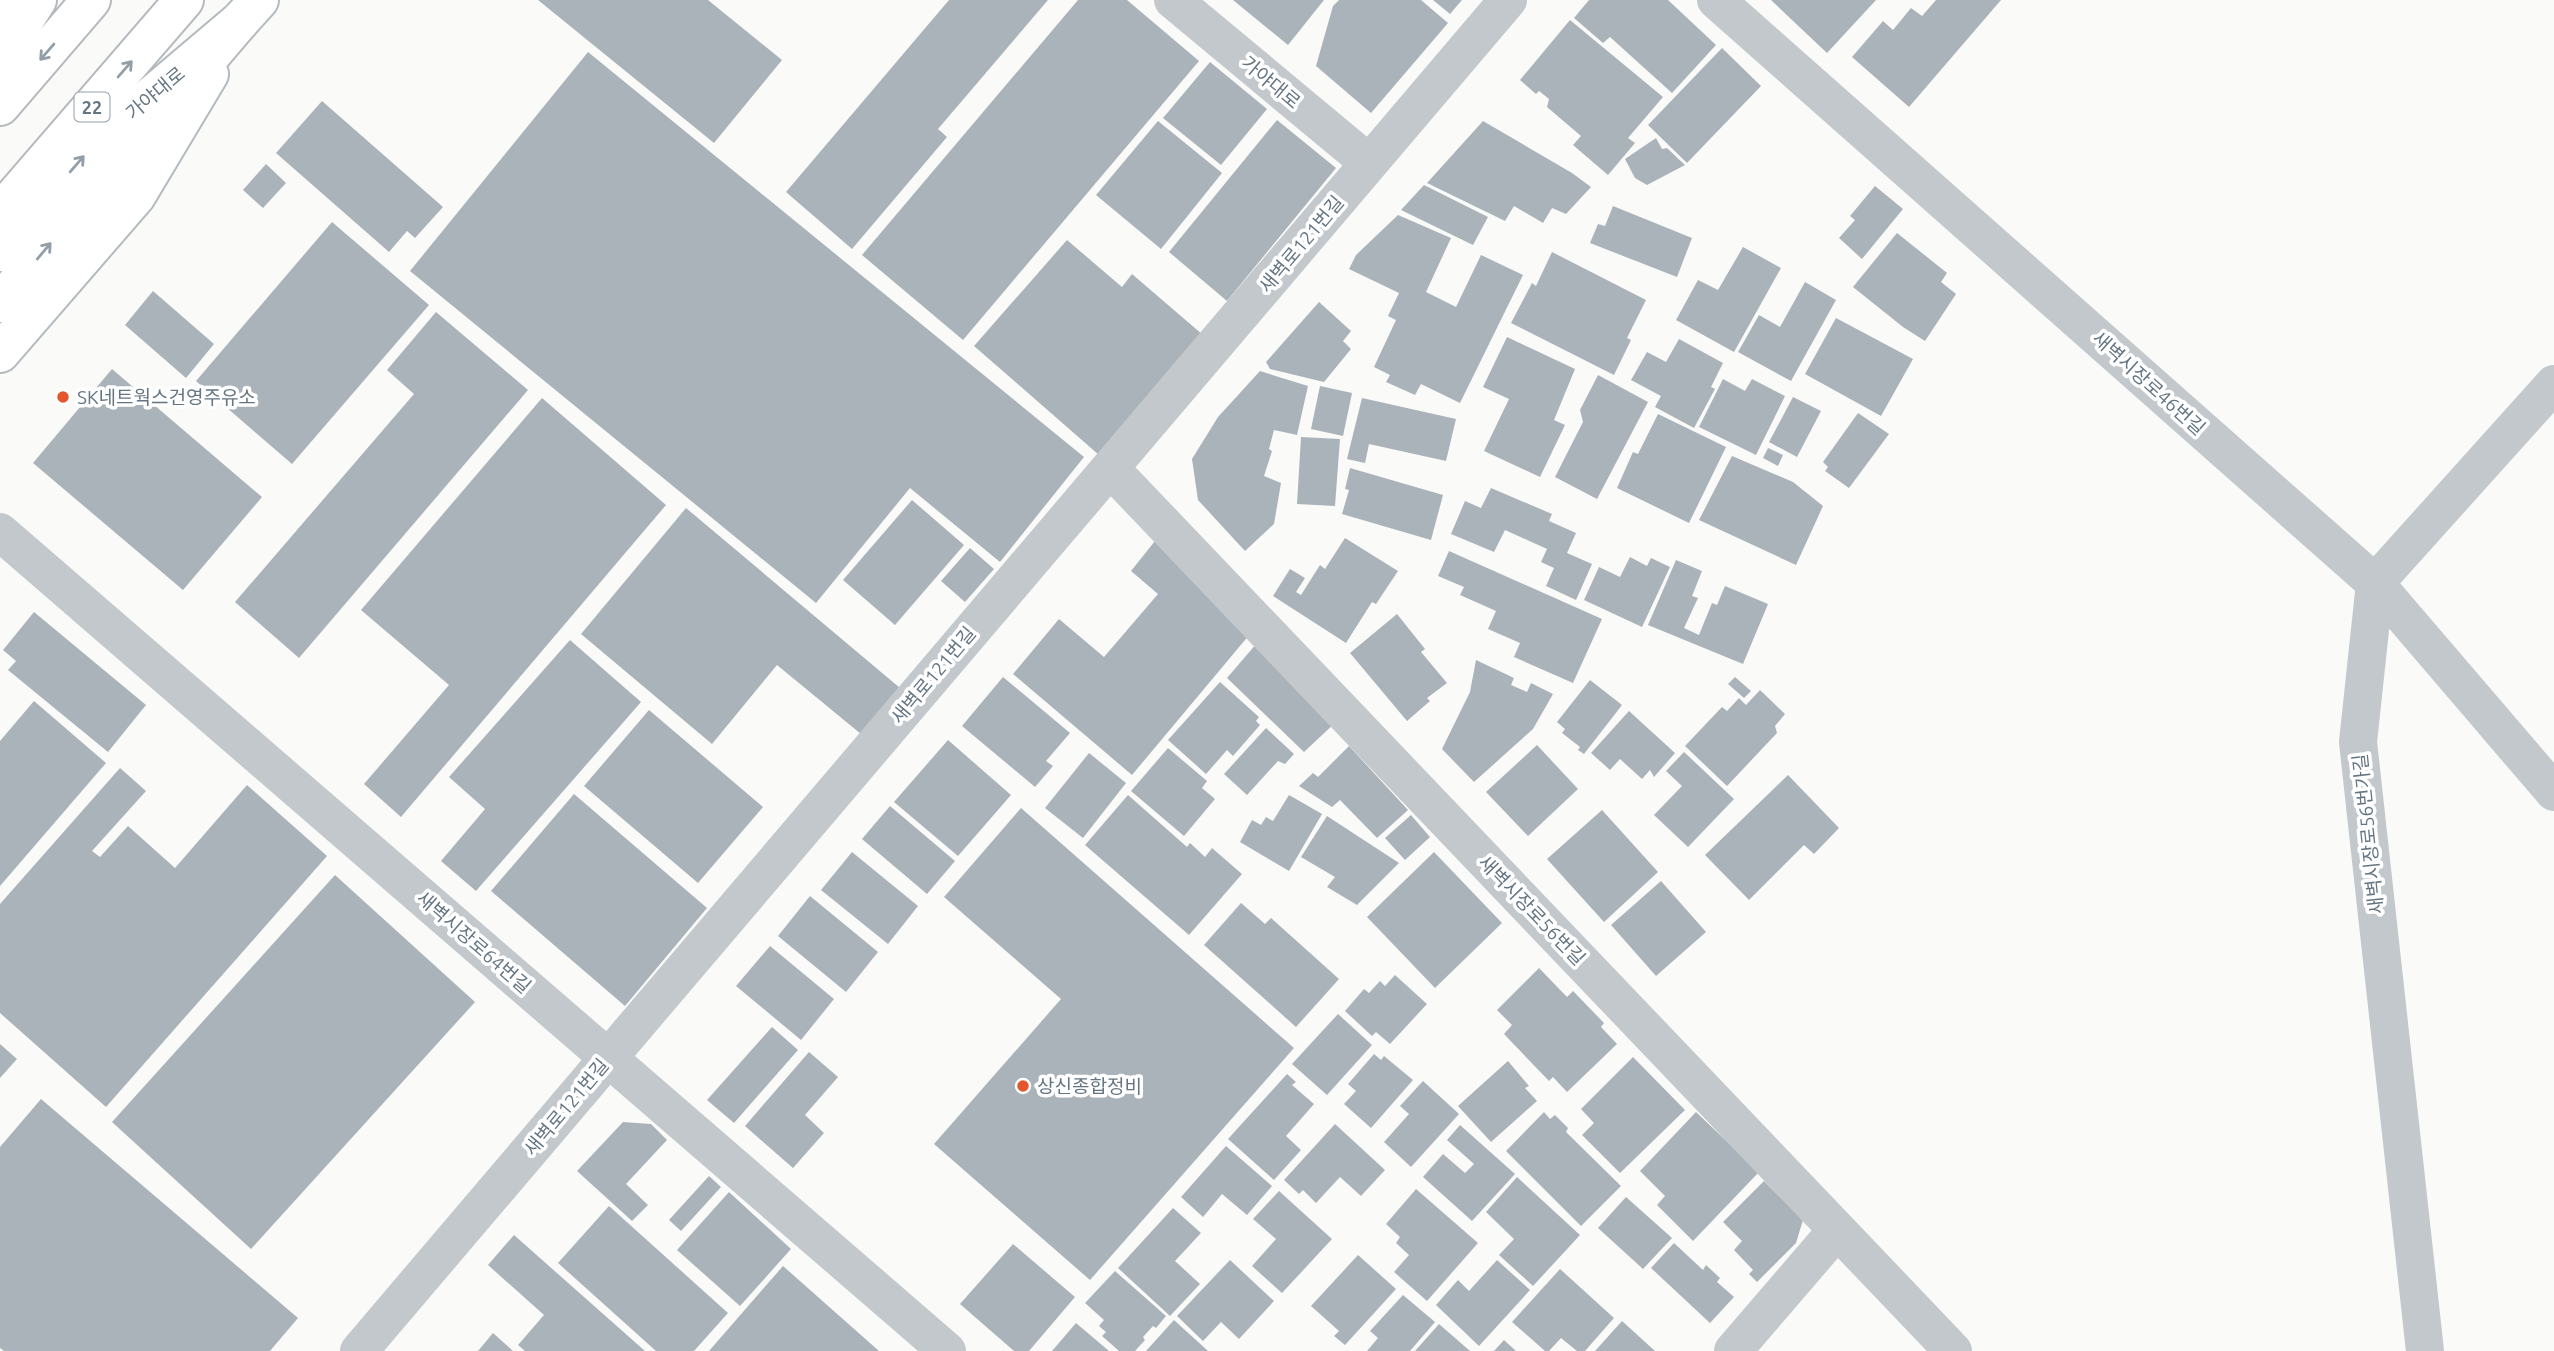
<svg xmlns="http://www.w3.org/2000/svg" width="2554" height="1351" font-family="Ubuntu,'Noto Sans KR',sans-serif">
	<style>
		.building { fill: #aab3b9 }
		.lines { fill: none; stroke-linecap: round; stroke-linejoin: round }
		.secondary-casing { stroke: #b3babf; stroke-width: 42 }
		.trunk-casing { stroke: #b4b9bd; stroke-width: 42 }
		.minor { stroke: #c3c8cc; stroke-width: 38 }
		.secondary { stroke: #fff; stroke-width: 38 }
		.trunk { stroke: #fff; stroke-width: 38 }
		.oneway { stroke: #939fa8 }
		.poi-dot { fill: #e4572e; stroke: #fff; stroke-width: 2.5 }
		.labels { text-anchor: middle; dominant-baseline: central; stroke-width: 7; stroke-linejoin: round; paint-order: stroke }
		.shield { fill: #fff; stroke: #939fa8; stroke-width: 2 }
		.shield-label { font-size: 18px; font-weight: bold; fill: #657683 }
		.street-label { font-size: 19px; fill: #657683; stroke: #fff }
		.poi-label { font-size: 19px; fill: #657683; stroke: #fff; text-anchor: start }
	</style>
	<rect width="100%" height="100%" fill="#fafaf8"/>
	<path class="building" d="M538,0H708L782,60L714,143Z
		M949,0H1048L938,129L947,137L852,249L786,192Z
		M1078,0H1127L1199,61L963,340L862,255Z
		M1233,0H1324L1288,45Z
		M1339,0H1421L1448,23L1371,113L1316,66L1333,6Z
		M1433,0H1462L1450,14Z
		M1589,0H1668L1716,45L1672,93L1610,37L1603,43L1574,18Z
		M1771,0H1876L1827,53Z
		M1936,0H2001L1909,107L1852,57L1883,21L1893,30L1911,8L1922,16Z
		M1570,20L1663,97L1628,138L1635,143L1608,175L1573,145L1581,136L1547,107L1549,99L1539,91L1536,94L1520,80Z
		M1722,48L1761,86L1687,163L1648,125Z
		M588,52L1084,457L1000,562L910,488L816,603L410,271Z
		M1210,62L1267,109L1221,165L1163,118Z
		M322,101L443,207L415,238L407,231L389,252L276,153Z
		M1277,120L1336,168L1227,301L1169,252Z
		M1158,121L1222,173L1161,249L1096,195Z
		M1483,121L1572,173L1591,187L1566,214L1552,208L1543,223L1514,206L1505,221L1427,183Z
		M1656,138L1662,149L1667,148L1685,165L1647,185L1635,178L1625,159Z
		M266,164L286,183L263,208L243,190Z
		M1424,185L1488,217L1473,245L1401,210Z
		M1875,186L1903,209L1862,259L1839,238L1855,220L1850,216Z
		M1613,206L1692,238L1677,277L1590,243L1598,224L1605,226Z
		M1398,215L1451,238L1426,292L1456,307L1481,255L1523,275L1460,403L1421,384L1415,395L1386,382L1390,375L1374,367L1396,320L1388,316L1399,293L1349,269L1356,255Z
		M332,222L429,305L292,464L196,381Z
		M1897,233L1947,273L1941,282L1956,294L1925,341L1903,327L1853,287Z
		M1067,240L1122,287L1132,274L1203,335L1099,455L974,346Z
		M1743,247L1781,268L1734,352L1676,320L1698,280L1718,290Z
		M1552,252L1646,300L1627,338L1631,340L1614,375L1511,323L1532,283L1536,286Z
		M1805,282L1836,300L1791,381L1738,352L1759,315L1780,327Z
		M153,291L214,344L186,378L125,325Z
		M1319,302L1351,331L1343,341L1351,349L1324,382L1270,369L1266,362Z
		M436,312L528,390L299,658L235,602L414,394L387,370Z
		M1836,318L1913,359L1881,416L1805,374Z
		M1507,337L1575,369L1554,420L1565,425L1540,477L1484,451L1509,399L1483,387Z
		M1679,339L1723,363L1711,387L1715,389L1694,428L1655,407L1661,396L1631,380L1647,352L1666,362Z
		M112,369L262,497L183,590L33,463Z
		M1260,371L1308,386L1297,435L1274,430L1269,449L1272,451L1264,476L1281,483L1274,524L1245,551L1198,500L1192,459L1218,417Z
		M1598,375L1648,402L1597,499L1555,477L1583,422L1580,410Z
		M1723,379L1745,391L1752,379L1785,396L1756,455L1699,427Z
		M1320,386L1352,393L1343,436L1311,429Z
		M1793,397L1821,411L1797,457L1769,442Z
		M542,398L666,505L401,817L364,784L449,685L361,610Z
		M1362,398L1456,419L1446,461L1369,444L1365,463L1347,459Z
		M1858,413L1889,434L1849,488L1825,471L1828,467L1823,462Z
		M1658,414L1726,447L1689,523L1617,488L1633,452L1638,454Z
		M1301,437L1340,439L1335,506L1297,504Z
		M1768,448L1783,455L1778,466L1763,458Z
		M1732,456L1793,482L1823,506L1796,565L1699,520Z
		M1350,468L1443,495L1431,540L1342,514L1349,490L1345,489Z
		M1491,488L1552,514L1549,521L1576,533L1567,553L1592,564L1576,600L1546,586L1554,568L1541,562L1547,549L1505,530L1494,552L1451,534L1465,501L1481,508Z
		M912,500L964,545L895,625L843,580Z
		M686,508L900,688L861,734L777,665L712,744L581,634Z
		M1345,538L1398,571L1376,604L1372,602L1346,643L1273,596L1290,569L1305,578L1296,592L1301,595L1320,565L1325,569Z
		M1155,541L1250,634L1132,775L1013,674L1059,619L1104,657L1158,594L1131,571Z
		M970,548L994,569L965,602L941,581Z
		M1449,551L1602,619L1573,683L1514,657L1520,643L1488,629L1496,611L1460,595L1464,587L1438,576Z
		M1630,557L1647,566L1651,558L1670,567L1642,627L1584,600L1599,567L1620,577Z
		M1676,560L1702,571L1692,596L1698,598L1684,628L1699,635L1712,603L1717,605L1725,586L1768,604L1743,664L1648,625Z
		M34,612L146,705L108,752L8,670L16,661L3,650Z
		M1397,614L1425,649L1421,652L1447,683L1427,698L1430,701L1407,721L1350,653Z
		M570,640L641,702L476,891L441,861L485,809L449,777Z
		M1257,643L1337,721L1304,752L1227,678Z
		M1476,660L1514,678L1511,685L1527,692L1531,683L1553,694L1533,729L1474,782L1442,749L1470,692Z
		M1003,677L1070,733L1046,761L1053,766L1035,787L962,726Z
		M1735,677L1751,691L1744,698L1728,684Z
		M1590,680L1622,705L1584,754L1578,750L1580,747L1562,733L1565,729L1557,722Z
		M1220,682L1259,717L1256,721L1260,725L1233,756L1227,750L1206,774L1168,740Z
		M1760,690L1785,714L1775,726L1777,733L1727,786L1685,746L1722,707L1727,711L1739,698L1746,705Z
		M34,701L106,763L0,886V741Z
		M649,710L763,807L698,883L584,786Z
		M1629,711L1675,753L1654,777L1650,770L1642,779L1620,759L1610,770L1591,753Z
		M1266,728L1294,754L1285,764L1278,761L1247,795L1224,774Z
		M948,740L1011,795L958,856L894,802Z
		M1537,745L1578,789L1528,836L1486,792Z
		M1349,746L1408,810L1377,838L1340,800L1332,807L1299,786L1313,773L1318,777Z
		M1168,748L1207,781L1202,788L1215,799L1184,836L1131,791Z
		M1684,752L1734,799L1688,847L1654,815L1682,786L1666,771Z
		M1089,753L1126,783L1083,838L1045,808Z
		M120,768L146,791L92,851L100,857L128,826L175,868L247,785L327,856L106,1107L0,1013V904Z
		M1788,775L1839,828L1814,854L1804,845L1749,900L1705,855Z
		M574,794L707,908L625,1006L491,891Z
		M1128,795L1187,847L1190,843L1205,857L1212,848L1242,874L1189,935L1085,845Z
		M1289,795L1322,814L1289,871L1240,842L1252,820L1261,825L1266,817L1273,821Z
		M890,806L955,861L927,894L862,839Z
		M1021,808L1294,1048L1090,1280L934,1144L1061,999L944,897Z
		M1602,810L1658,872L1604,922L1547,859Z
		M1411,815L1430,837L1405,860L1385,838Z
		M1327,816L1399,863L1357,905L1327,887L1335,877L1301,857Z
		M852,852L918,906L888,944L821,890Z
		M1434,852L1502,923L1435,988L1367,917Z
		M335,875L475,1002L251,1249L112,1122Z
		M1661,881L1706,932L1656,976L1611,925Z
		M810,896L878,952L846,992L778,936Z
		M1241,903L1265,924L1271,918L1339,979L1296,1027L1204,945Z
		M770,946L834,999L801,1040L736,986Z
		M1539,968L1567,997L1573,991L1604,1023L1601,1027L1617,1044L1567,1092L1553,1077L1549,1081L1504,1034L1512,1025L1497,1010Z
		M1395,975L1427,1004L1390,1044L1376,1032L1372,1036L1345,1011L1364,989L1369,993L1380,981L1385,986Z
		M1338,1014L1372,1045L1327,1095L1292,1064Z
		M772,1027L798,1050L734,1123L707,1100Z
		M0,1044L17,1059L0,1078Z
		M809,1052L838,1077L805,1115L824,1133L793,1168L745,1126Z
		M1374,1054L1381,1060L1384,1056L1413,1080L1371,1128L1344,1104L1356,1091L1348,1084Z
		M1633,1057L1685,1110L1620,1173L1582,1135L1594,1123L1581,1109Z
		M1508,1061L1529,1086L1525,1088L1537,1101L1491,1142L1458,1106Z
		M1287,1074L1296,1082L1292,1085L1314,1104L1286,1136L1301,1150L1274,1180L1228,1139Z
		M1423,1081L1459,1114L1411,1167L1384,1142L1409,1114L1400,1106Z
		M41,1099L298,1318L270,1351H4L0,1348V1147Z
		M1544,1112L1550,1119L1555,1115L1568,1128L1566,1132L1621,1186L1581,1226L1506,1151Z
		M1696,1112L1759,1172L1693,1241L1657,1205L1665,1196L1640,1171Z
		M623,1122L651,1124L667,1140L626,1184L648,1205L632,1221L577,1171Z
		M1335,1124L1385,1170L1361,1196L1340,1177L1316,1203L1303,1190L1299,1194L1284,1180Z
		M1460,1125L1515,1174L1472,1221L1423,1177L1443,1154L1465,1173L1474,1164L1447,1140Z
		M1226,1146L1272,1186L1247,1215L1222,1194L1203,1217L1181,1197Z
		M709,1176L721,1187L681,1231L669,1220Z
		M1517,1177L1580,1235L1533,1286L1499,1255L1514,1239L1486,1212Z
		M1764,1181L1803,1220L1796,1243L1757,1282L1749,1274L1753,1270L1734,1250L1742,1241L1723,1222Z
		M1416,1189L1478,1243L1427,1301L1394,1272L1409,1255L1396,1243L1400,1237L1386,1224Z
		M1279,1191L1332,1239L1282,1293L1252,1266L1276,1239L1253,1219Z
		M729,1192L791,1249L740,1306L677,1250Z
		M1626,1197L1672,1238L1643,1269L1598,1228Z
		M609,1206L728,1313L694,1351H656L558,1263Z
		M1173,1208L1201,1233L1175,1261L1200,1284L1170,1316L1118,1268Z
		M514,1235L645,1351H525L518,1345L544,1315L488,1265Z
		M1674,1243L1703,1270L1706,1265L1720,1278L1717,1282L1734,1297L1710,1323L1651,1268Z
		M1013,1244L1075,1297L1029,1351H1014L960,1304Z
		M1358,1255L1396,1289L1345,1345L1334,1336L1339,1331L1311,1306Z
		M1230,1260L1274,1301L1239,1339L1221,1322L1203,1341L1177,1316Z
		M1497,1260L1530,1290L1479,1346L1436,1305L1458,1280L1469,1291Z
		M783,1266L879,1351H709Z
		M1560,1269L1614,1318L1585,1351H1577L1561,1338L1549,1351H1545L1512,1322Z
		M1115,1271L1166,1316L1156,1328L1153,1326L1143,1337L1145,1340L1135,1351H1119L1102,1336L1106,1332L1099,1326L1104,1320L1085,1303Z
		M1403,1295L1435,1322L1410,1351H1367L1378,1338L1370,1331Z
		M1174,1320L1208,1351H1146Z
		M1622,1321L1655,1351H1595Z
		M1076,1323L1109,1351H1052Z
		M1439,1324L1470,1351H1415Z
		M493,1333L513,1351H478Z
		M1504,1340L1516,1351H1494Z"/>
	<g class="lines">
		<g class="secondary-casing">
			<path id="secondary" d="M0,59L37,0
				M0,252L90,148L240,21L259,0
				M0,353L136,196L209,74"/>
		</g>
		<g class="trunk-casing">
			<path id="trunk" d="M0,18L15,0
				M0,106L91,0
				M0,213L184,0
				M0,303L240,21"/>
		</g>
		<path class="minor" d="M1173,0L1369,163
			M1716,0L2375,583L2554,792
			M1110,468L1953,1351
			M0,532L947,1351
			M359,1351L1508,0
			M1733,1351L1837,1230
			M2425,1351L2358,742L2375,583L2554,384"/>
		<use href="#secondary" class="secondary"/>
		<use href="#trunk" class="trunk"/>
	</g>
	<defs><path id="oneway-shaft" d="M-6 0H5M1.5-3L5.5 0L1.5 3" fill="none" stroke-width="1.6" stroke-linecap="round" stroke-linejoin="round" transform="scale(1.75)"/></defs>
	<g class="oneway">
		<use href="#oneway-shaft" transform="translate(47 52) rotate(131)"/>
		<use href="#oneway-shaft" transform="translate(125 69) rotate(-49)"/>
		<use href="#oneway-shaft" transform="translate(77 164) rotate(-49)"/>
		<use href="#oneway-shaft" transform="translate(44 251) rotate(-50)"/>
	</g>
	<g class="poi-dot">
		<circle cx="63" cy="397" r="7"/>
		<circle cx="1023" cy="1086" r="7"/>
	</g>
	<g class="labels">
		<rect class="shield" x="74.5" y="92.5" width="35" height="29" rx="5"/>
		<g class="shield-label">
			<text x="92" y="107">22</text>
		</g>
		<g class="street-label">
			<text transform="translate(1271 82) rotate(40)">가야대로</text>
			<text transform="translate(155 93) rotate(-40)">가야대로</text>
			<text transform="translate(1301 244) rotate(-50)">새벽로121번길</text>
			<text transform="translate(2149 383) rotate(42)">새벽시장로46번길</text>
			<text transform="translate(933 675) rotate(-50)">새벽로121번길</text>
			<text transform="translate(2368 834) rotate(-96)">새벽시장로56번가길</text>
			<text transform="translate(1532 910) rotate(46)">새벽시장로56번길</text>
			<text transform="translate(474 942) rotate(41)">새벽시장로64번길</text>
			<text transform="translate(566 1107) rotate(-50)">새벽로121번길</text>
		</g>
		<g class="poi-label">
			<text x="77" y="397">SK네트웍스건영주유소</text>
			<text x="1037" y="1086">상신종합정비</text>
		</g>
	</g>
</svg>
